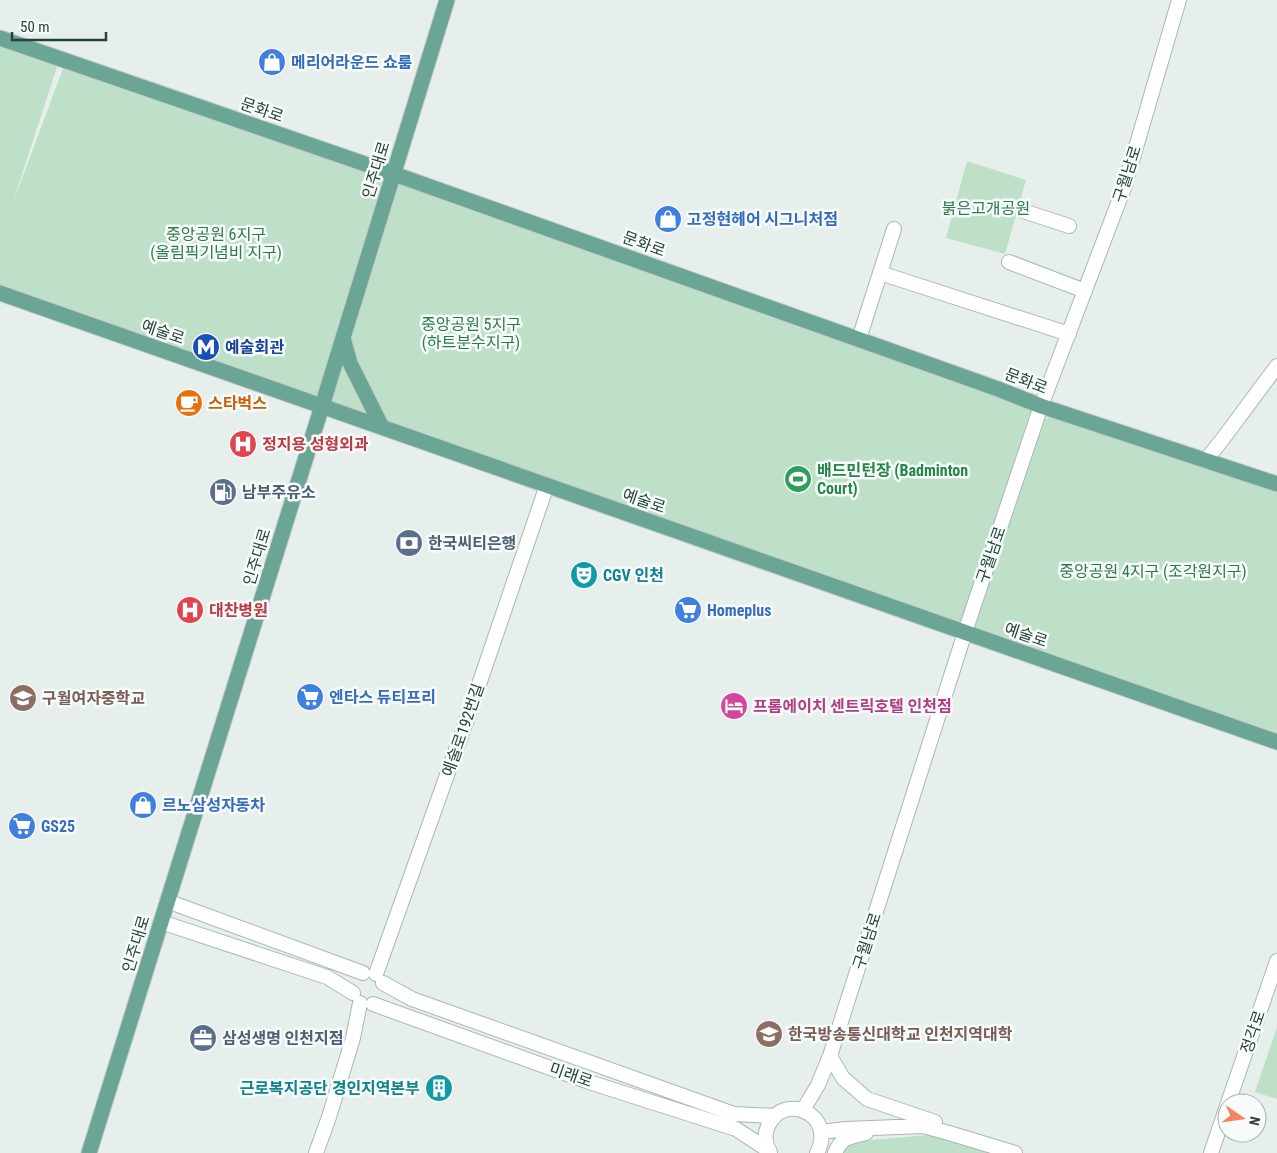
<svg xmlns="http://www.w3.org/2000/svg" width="1277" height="1153" font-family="'Roboto Condensed','Noto Sans KR',sans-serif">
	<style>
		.park { fill: #bfe0c8 }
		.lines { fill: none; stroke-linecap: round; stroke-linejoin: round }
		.minor-casing { stroke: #a8b8b2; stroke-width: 16 }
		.major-casing { stroke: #c2cac8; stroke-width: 17 }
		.minor { stroke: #fff; stroke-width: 14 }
		.major { stroke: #6aa596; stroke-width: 15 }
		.labels { text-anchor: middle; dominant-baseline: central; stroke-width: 5; stroke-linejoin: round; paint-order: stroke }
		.shop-label { font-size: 16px; font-weight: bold; fill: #366cbe; stroke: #f7fbf9; text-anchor: start }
		.street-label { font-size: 16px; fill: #24423a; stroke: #f7fbf9 }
		.park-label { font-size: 16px; fill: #2d7a4b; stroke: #f7fbf9 }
		.transit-label { font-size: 16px; font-weight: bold; fill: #164399; stroke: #f7fbf9; text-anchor: start }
		.food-label { font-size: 16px; font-weight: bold; fill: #c56008; stroke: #f7fbf9; text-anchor: start }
		.health-label { font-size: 16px; font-weight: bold; fill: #be3a42; stroke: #f7fbf9; text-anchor: start }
		.leisure-label { font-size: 16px; font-weight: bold; fill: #27864d; stroke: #f7fbf9; text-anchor: start }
		.service-label { font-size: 16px; font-weight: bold; fill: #4e5e75; stroke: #f7fbf9; text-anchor: start }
		.culture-label { font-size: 16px; font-weight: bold; fill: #0d838f; stroke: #f7fbf9; text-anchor: start }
		.education-label { font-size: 16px; font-weight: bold; fill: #785e54; stroke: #f7fbf9; text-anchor: start }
		.hotel-label { font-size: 16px; font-weight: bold; fill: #b23c85; stroke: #f7fbf9; text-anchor: start }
	</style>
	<rect width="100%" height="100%" fill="#e6efeb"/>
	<path class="park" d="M0,43L58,64L12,205L64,66L398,182L1034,410L1036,422L1063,413L1277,484V742L980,638L971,616L965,632L0,293Z
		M967,161L1026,180L1005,254L946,238Z
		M1277,1027V1099L1255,1092Z
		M949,1133L1015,1153H843L849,1144L872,1140Z"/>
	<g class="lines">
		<g class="minor-casing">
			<path id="minor" d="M1023,211L1069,226
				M1009,262L1085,291
				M880,273L1069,334
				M859,339L894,229
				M1205,461L1222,440L1277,366
				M167,901L363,973
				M161,922L327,977L353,993
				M376,974L472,705L547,485
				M383,983L412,999L734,1114L775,1116
				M373,1004L589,1082L736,1129L768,1150
				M830,1056L843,1078L867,1099L935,1122
				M1228,1103L1277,961
				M803,1110L818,1085L830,1056L965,632L1041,406L1125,185L1179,0
				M821,1132L846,1129L923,1126L949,1133L1015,1153
				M770,1152C765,1144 764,1135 768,1126C783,1091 837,1114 817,1153
				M316,1153L329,1117L353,1038L360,1003
				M835,1153C842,1136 849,1138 866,1133
				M1211,1153L1227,1106"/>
		</g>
		<g class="major-casing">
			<path id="major" d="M0,38L394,174L998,389L1041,406L1277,484
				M0,293L1277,742
				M343,338L350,363L382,427
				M89,1153L322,406L447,0"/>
		</g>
		<use href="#minor" class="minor"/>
		<use href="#major" class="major"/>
	</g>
	<defs>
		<g id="shop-disc" transform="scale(1.4375)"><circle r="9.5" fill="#3f7fe0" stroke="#f7fbf9"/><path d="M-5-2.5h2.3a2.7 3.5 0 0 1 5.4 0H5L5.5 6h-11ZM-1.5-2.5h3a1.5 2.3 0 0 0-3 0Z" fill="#fff"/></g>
		<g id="metro-disc" transform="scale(1.4375)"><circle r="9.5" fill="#1a4fb4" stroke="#f7fbf9"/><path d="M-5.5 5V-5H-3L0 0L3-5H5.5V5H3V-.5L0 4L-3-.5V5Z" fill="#fff"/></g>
		<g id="cafe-disc" transform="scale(1.4375)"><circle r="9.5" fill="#e8710a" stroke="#f7fbf9"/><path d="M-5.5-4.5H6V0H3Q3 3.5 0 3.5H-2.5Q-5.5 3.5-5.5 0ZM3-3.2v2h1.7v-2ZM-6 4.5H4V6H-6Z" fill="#fff"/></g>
		<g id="hospital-disc" transform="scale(1.4375)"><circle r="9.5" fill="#e0444e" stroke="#f7fbf9"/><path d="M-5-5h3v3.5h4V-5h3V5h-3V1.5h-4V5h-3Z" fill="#fff"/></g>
		<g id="stadium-disc" transform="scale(1.4375)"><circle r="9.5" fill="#2e9e5b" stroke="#f7fbf9"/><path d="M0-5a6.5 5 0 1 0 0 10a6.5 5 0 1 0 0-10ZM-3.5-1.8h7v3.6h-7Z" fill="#fff"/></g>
		<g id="fuel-disc" transform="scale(1.4375)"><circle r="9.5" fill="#5c6f8a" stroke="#f7fbf9"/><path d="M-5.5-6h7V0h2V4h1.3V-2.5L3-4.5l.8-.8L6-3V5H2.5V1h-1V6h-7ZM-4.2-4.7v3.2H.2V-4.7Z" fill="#fff"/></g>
		<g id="bank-disc" transform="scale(1.4375)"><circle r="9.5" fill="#5c6f8a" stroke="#f7fbf9"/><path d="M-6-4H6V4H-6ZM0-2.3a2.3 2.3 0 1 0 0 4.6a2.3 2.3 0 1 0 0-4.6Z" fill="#fff"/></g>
		<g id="theatre-disc" transform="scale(1.4375)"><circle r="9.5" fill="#0f9aa8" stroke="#f7fbf9"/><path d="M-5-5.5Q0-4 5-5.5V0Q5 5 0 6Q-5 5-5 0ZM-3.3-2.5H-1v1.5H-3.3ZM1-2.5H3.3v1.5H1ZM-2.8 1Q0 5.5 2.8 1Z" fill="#fff"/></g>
		<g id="supermarket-disc" transform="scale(1.4375)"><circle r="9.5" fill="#3f7fe0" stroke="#f7fbf9"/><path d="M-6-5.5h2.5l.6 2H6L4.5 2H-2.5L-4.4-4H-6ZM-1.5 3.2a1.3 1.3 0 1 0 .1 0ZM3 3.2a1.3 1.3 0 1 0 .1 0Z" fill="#fff"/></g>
		<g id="school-disc" transform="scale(1.4375)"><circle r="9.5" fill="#8d6e63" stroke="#f7fbf9"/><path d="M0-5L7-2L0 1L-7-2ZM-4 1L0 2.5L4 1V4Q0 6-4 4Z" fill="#fff"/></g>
		<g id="hotel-disc" transform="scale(1.4375)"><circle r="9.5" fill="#d1479c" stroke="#f7fbf9"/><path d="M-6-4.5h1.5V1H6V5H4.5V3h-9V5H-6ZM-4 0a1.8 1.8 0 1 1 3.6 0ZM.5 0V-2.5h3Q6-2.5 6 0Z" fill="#fff"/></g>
		<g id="university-disc" transform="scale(1.4375)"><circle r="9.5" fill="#8d6e63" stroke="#f7fbf9"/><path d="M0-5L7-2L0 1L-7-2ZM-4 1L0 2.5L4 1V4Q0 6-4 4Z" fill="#fff"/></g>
		<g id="office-disc" transform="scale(1.4375)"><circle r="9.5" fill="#5c6f8a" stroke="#f7fbf9"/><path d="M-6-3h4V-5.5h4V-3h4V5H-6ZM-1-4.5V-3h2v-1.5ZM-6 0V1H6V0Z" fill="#fff"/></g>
		<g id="building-disc" transform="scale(1.4375)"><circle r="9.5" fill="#0f9aa8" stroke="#f7fbf9"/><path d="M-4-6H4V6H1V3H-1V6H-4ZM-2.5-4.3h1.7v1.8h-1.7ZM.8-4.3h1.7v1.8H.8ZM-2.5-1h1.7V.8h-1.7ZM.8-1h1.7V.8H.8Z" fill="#fff"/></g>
	</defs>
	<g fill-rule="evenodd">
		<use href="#shop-disc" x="272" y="62"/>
		<use href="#shop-disc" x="668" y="219"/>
		<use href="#metro-disc" x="206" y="347"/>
		<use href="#cafe-disc" x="189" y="403"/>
		<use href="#hospital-disc" x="243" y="444"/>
		<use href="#stadium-disc" x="798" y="479"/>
		<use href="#fuel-disc" x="223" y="492"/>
		<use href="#bank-disc" x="409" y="543"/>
		<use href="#theatre-disc" x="584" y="575"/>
		<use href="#hospital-disc" x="190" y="610"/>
		<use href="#supermarket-disc" x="688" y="610"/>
		<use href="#supermarket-disc" x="310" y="697"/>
		<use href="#school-disc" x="23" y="698"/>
		<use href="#hotel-disc" x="734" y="706"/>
		<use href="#shop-disc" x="143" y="805"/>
		<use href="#supermarket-disc" x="22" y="826"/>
		<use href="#university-disc" x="769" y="1034"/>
		<use href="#office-disc" x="203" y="1038"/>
		<use href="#building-disc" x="439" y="1088"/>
	</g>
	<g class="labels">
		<g class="shop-label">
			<text x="291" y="62">메리어라운드 쇼룸</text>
			<text x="687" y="219">고정현헤어 시그니처점</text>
			<text x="707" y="610">Homeplus</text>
			<text x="329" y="697">엔타스 듀티프리</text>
			<text x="162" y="805">르노삼성자동차</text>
			<text x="41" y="826">GS25</text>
		</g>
		<g class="street-label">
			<text transform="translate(262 110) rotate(19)">문화로</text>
			<text transform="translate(376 170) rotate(-73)">인주대로</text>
			<text transform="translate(1127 174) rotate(-72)">구월남로</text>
			<text transform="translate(644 244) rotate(20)">문화로</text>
			<text transform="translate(163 332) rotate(19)">예술로</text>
			<text transform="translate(1026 381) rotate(21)">문화로</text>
			<text transform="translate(644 501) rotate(19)">예술로</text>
			<text transform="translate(991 555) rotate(-71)">구월남로</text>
			<text transform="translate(257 557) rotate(-73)">인주대로</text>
			<text transform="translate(1026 635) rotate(19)">예술로</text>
			<text transform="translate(463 730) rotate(-71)">예술로192번길</text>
			<text transform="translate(867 941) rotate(-72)">구월남로</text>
			<text transform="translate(136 944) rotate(-73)">인주대로</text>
			<text transform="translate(1253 1032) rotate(-71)">정각로</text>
			<text transform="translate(571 1075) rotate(19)">미래로</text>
		</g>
		<g class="park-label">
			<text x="986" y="208">붉은고개공원</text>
			<text x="216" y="234">중앙공원 6지구<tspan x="216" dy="18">(올림픽기념비 지구)</tspan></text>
			<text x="471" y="324">중앙공원 5지구<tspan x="471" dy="18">(하트분수지구)</tspan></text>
			<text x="1153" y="571">중앙공원 4지구 (조각원지구)</text>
		</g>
		<g class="transit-label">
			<text x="225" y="347">예술회관</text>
		</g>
		<g class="food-label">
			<text x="208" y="403">스타벅스</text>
		</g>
		<g class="health-label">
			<text x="262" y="444">정지용 성형외과</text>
			<text x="209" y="610">대찬병원</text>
		</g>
		<g class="leisure-label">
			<text x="817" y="470">배드민턴장 (Badminton<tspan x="817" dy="18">Court)</tspan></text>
		</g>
		<g class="service-label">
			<text x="242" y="492">남부주유소</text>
			<text x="428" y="543">한국씨티은행</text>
			<text x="222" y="1038">삼성생명 인천지점</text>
		</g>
		<g class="culture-label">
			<text x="603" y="575">CGV 인천</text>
			<text x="420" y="1088" text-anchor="end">근로복지공단 경인지역본부</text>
		</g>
		<g class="education-label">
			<text x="42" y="698">구월여자중학교</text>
			<text x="788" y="1034">한국방송통신대학교 인천지역대학</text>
		</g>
		<g class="hotel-label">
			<text x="753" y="706">프롬에이치 센트릭호텔 인천점</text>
		</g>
	</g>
	<g transform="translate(1242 1118) rotate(103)"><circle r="24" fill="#f7fbf9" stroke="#a3b1ad"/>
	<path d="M0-4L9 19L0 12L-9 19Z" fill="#f4845f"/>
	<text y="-8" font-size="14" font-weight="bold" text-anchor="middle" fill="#24423a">N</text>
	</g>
	<path d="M12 32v8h94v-8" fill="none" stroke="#24423a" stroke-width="2.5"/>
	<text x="20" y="32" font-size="15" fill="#24423a" stroke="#f7fbf9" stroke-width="4" paint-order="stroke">50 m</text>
</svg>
